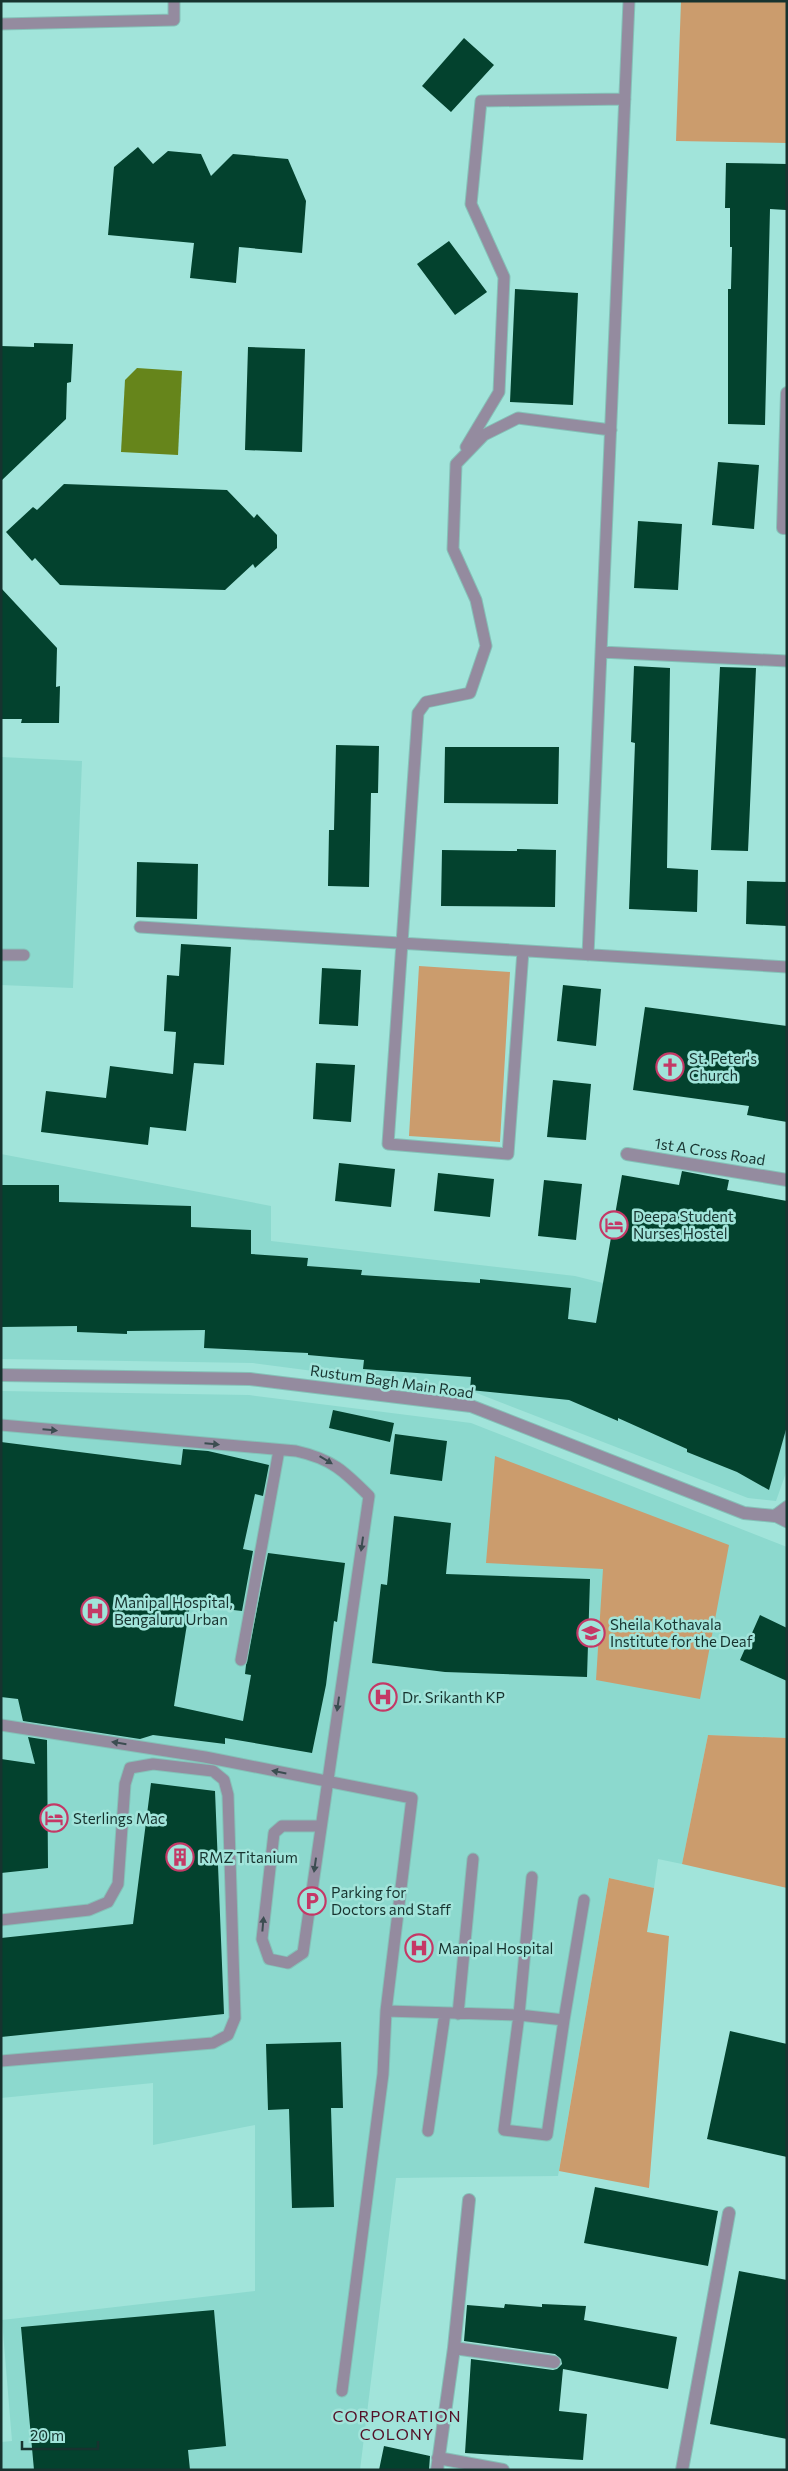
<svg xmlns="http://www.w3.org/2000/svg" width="788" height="2471" font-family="Commissioner,sans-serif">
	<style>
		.built { fill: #8cd9ce }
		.green { fill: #cb9c6d }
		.water { fill: #66851b }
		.building { fill: #03422e }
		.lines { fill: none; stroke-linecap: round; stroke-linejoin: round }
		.service-casing { stroke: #85c1b8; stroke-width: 13 }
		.minor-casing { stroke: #85c1b8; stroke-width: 14 }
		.service { stroke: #948b9f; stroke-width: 11 }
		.minor { stroke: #948b9f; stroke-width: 12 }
		.oneway { fill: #3c4d51 }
		.labels { text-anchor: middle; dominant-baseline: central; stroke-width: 5; stroke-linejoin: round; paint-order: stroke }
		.poi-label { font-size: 15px; fill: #17332f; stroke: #a1e4da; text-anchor: start }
		.street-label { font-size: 15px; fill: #17332f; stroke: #a1e4da }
		.neighbourhood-label { font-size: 16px; letter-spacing: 1px; fill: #541027; stroke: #a1e4da }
	</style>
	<rect width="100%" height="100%" fill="#a1e4da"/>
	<path class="built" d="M1,757L82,761L73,988L1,985Z
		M1,1154L271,1206V1241L575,1276L787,1329V1470L776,1501L748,1498L474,1392L253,1363L1,1359Z
		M1,1391L249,1395L471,1423L787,1547V1738L708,1735L682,1864L658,1859L654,1888L609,1878L558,2176L396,2178L360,2470H1V2442L12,2441L2,2320L255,2291V2125L153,2145V2083L1,2098Z"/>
	<path class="green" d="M681,1H787V143L676,141Z
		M419,966L510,972L500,1142L409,1136Z
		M495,1456L729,1545L700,1699L596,1680L603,1569L486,1563Z
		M708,1735L787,1738V1888L682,1864Z
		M609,1878L654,1888L647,1932L669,1936L649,2188L559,2171Z"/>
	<path class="water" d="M137,368L182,371L178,455L121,452L125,380Z"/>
	<path class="building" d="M464,38L494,65L451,112L422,86Z
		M138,147L153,164L168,151L201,154L211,176L233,154L288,159L306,201L302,253L239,247L236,283L190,278L194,243L108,235L114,167Z
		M726,163L787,164L786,210L770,209L765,425L728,424V289H731L732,247H730V208H725Z
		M449,241L487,292L455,315L417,264Z
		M515,289L578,293L573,405L510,402Z
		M34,343L73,344L71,382L67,383L66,419L1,481V346L34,347Z
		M248,347L305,349L302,452L245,450Z
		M718,462L759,465L754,529L712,525Z
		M64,484L227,490L254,518L257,514L277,535V548L255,568L253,564L225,590L60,585L35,558L32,561L6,532L33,507L37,510Z
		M638,521L682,524L678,590L634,588Z
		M1,588L57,648L56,687L60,686L59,723H21L22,719H1Z
		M634,666L670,668L667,868L698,870L697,912L629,909L635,743L631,742Z
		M720,667L756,668L748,851L711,850Z
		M336,745L379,746L378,793H371L369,887L328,886L329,830H334Z
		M445,747H559L558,804L444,803Z
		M517,849L556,850L555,907L441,906L442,850L517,851Z
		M137,862L198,864L197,919L136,917Z
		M747,881L787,882V926L746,924Z
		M181,944L231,947L224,1065L194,1063L186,1131L150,1127L148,1145L41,1132L46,1091L106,1098L110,1066L173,1074L176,1032L164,1031L167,975L179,976Z
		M322,968L361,970L358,1026L319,1024Z
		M563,985L601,989L596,1046L557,1041Z
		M645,1007L787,1026V1122L747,1115L749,1106L633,1090Z
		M316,1063L355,1065L351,1122L313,1119Z
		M553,1080L591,1084L586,1140L547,1137Z
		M339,1163L395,1169L391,1207L335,1201Z
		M682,1171L729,1180L727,1190L787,1201V1426L769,1490L737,1472L687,1452V1449L618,1418V1421L569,1400L470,1390L471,1377L363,1369L364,1360L308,1355V1353L204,1348L205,1330L127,1331V1334L77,1332V1326L1,1327V1185H59V1202L191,1206V1227L251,1230V1254L308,1258L307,1266L362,1270L361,1275L480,1283V1279L571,1288L568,1319L596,1323L622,1175L679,1185Z
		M438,1173L494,1179L490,1217L434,1211Z
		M544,1180L582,1184L576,1240L538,1236Z
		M333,1410L394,1423L390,1442L329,1428Z
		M395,1434L447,1441L442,1481L390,1474Z
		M1,1442L181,1465L183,1449L208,1451L269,1465L263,1496L255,1494L243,1549L253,1551L242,1611L190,1605L174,1706L243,1721L251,1675L245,1674L246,1665L268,1553L345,1563L337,1622L334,1621L326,1685L312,1753L225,1738V1744L153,1735L140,1739L23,1721L18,1699L1,1697Z
		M394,1516L451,1523L446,1574L590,1579L587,1677L445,1672L372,1663L381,1584L387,1585Z
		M760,1615L787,1628V1681L740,1660Z
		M28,1737L47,1740L48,1868L1,1873V1759L35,1764Z
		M151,1783L215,1791L224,2014L1,2037V1938L133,1924Z
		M730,2031L787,2044V2157L707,2139Z
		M341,2042L343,2108H331L334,2207L292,2208L289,2109L268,2110L266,2044Z
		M595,2187L718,2211L708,2266L584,2243Z
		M739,2271L787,2280V2439L710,2424Z
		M505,2304L542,2307V2304L586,2306L584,2320L677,2337L668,2389L563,2369L559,2411L587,2414L583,2460L465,2453L471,2359L553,2370L557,2369L562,2364L561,2359L555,2354L464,2341L467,2305L504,2308Z
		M214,2310L226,2446L188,2450L190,2470H34L21,2327Z
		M384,2446L430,2456L429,2470H379Z"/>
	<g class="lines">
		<g class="service-casing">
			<path id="service" d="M1,24L174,20V1
				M466,447L499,392L504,277L471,204L481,101L625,99
				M601,652L787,661
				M140,927L787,967
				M523,951L508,1154L388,1144L418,713L426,702L470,693L486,646L476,600L453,549L456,464L484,435L518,418L611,430
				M1,955H24
				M588,955L629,1
				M1,1425L296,1451C332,1459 344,1471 369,1496L303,1953L288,1963L269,1959L262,1939L274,1833L282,1826H320
				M775,1516L787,1522
				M241,1660L279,1450
				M1,1725L205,1757L412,1798L386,2011L383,2074L342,2391
				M532,1877L519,2015L504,2130L547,2135L564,2020
				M1,1920L89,1910L108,1902L118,1884L125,1784L130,1768L153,1764L213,1771L224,1780L228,1795L235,2018L228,2035L213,2043L1,2061
				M386,2011L519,2015L564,2020L584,1900
				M458,2014L473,1859
				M428,2131L445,2013"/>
		</g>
		<g class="minor-casing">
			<path id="minor" d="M787,393L783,528H787
				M627,1154L787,1180
				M1,1375L250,1379L471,1406L744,1513L775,1516L787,1507
				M454,2348L554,2362
				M438,2458L503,2470
				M437,2470L454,2348L469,2200
				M682,2470L729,2213"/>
		</g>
		<use href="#service" class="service"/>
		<use href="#minor" class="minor"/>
	</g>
	<defs><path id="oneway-solid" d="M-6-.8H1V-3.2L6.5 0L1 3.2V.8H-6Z" transform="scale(1.25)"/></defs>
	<g class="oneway">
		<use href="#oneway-solid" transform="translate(50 1430) rotate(5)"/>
		<use href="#oneway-solid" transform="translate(212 1444) rotate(5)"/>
		<use href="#oneway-solid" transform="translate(326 1460) rotate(31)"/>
		<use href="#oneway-solid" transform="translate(362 1544) rotate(98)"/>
		<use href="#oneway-solid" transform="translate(338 1704) rotate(98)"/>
		<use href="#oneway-solid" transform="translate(119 1743) rotate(-171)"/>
		<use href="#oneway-solid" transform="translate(279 1772) rotate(-169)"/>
		<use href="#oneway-solid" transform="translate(315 1865) rotate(98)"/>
		<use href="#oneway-solid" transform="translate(263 1924) rotate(-85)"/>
	</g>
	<defs>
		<g id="church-ring" transform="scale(1.4375)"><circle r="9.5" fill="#a1e4da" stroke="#c53866" stroke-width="1.5"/><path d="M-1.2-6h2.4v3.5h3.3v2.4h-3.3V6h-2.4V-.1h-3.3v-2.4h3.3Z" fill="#c53866"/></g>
		<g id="hotel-ring" transform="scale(1.4375)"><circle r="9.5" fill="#a1e4da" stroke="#c53866" stroke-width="1.5"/><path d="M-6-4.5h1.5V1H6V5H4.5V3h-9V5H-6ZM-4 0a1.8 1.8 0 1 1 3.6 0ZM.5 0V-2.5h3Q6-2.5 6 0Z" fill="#c53866"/></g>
		<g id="hospital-ring" transform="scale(1.4375)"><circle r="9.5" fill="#a1e4da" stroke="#c53866" stroke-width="1.5"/><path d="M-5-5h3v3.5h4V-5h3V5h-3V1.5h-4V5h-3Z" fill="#c53866"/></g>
		<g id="school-ring" transform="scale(1.4375)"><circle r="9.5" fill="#a1e4da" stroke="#c53866" stroke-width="1.5"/><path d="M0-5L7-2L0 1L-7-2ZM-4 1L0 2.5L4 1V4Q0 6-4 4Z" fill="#c53866"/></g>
		<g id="building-ring" transform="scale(1.4375)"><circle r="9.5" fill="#a1e4da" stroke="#c53866" stroke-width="1.5"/><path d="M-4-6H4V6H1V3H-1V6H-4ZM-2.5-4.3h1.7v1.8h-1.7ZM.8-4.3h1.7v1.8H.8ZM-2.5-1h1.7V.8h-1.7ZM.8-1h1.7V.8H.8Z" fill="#c53866"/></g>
		<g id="parking-ring" transform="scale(1.4375)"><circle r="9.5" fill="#a1e4da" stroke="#c53866" stroke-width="1.5"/><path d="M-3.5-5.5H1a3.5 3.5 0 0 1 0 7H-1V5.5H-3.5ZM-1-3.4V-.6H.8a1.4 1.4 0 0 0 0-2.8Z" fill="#c53866"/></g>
	</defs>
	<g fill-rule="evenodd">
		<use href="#church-ring" x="670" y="1067"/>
		<use href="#hotel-ring" x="614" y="1225"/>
		<use href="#hospital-ring" x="95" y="1611"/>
		<use href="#school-ring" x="591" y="1633"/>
		<use href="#hospital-ring" x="383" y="1697"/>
		<use href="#hotel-ring" x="54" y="1818"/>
		<use href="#building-ring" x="180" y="1857"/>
		<use href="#parking-ring" x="312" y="1901"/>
		<use href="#hospital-ring" x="419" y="1948"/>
	</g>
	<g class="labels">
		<g class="poi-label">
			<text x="689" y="1058">St. Peter's<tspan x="689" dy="17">Church</tspan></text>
			<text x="633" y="1216">Deepa Student<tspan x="633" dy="17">Nurses Hostel</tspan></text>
			<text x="114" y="1602">Manipal Hospital,<tspan x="114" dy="17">Bengaluru Urban</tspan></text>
			<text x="610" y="1624">Sheila Kothavala<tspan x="610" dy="17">Institute for the Deaf</tspan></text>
			<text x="402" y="1697">Dr. Srikanth KP</text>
			<text x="73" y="1818">Sterlings Mac</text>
			<text x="199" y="1857">RMZ Titanium</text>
			<text x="331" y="1892">Parking for<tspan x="331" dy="17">Doctors and Staff</tspan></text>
			<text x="438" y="1948">Manipal Hospital</text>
		</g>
		<g class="street-label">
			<text transform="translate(710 1151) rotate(9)">1st A Cross Road</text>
			<text transform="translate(392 1381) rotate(8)">Rustum Bagh Main Road</text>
		</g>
		<g class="neighbourhood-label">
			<text x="397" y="2415">CORPORATION<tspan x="397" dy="18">COLONY</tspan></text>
		</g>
	</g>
	<rect width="788" height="2471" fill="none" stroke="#17332f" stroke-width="5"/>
	<path d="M22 2441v8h76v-8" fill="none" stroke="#17332f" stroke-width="2.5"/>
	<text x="30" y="2441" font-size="15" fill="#17332f" stroke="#a1e4da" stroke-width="4" paint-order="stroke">20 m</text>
</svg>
